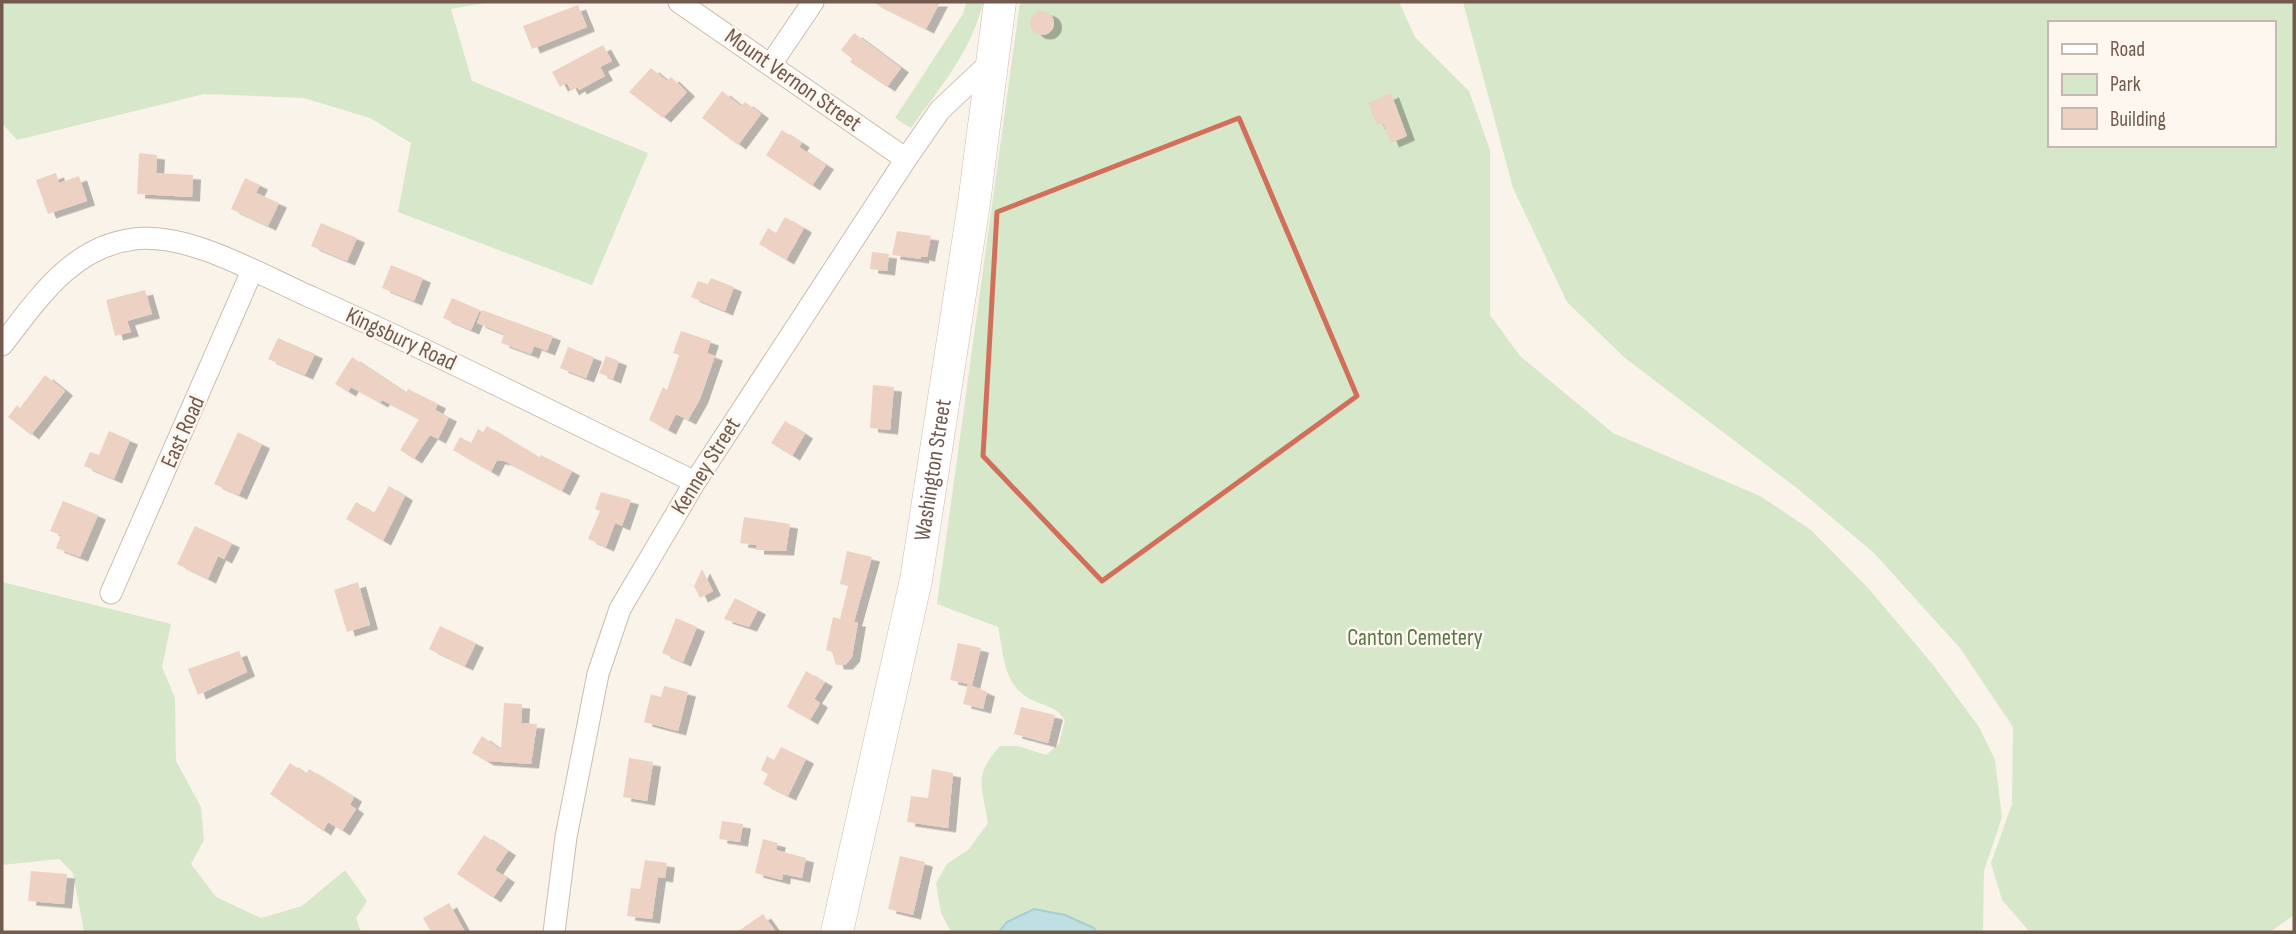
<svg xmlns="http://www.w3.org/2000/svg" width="2296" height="934" font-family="'Sofia Sans Condensed',sans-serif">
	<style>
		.green { fill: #d7e7c9; fill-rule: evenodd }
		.water { fill: #c0dfe2; stroke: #a7cfd3; stroke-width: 2 }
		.building { fill: #edd2c4; filter: url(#shadow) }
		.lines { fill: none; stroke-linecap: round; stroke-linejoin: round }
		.minor-casing { stroke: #ccbbb0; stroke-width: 23 }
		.secondary-casing { stroke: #cebbae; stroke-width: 33 }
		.minor { stroke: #fff; stroke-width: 21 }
		.secondary { stroke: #fff; stroke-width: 32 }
		.marked { fill: none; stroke: #d26f5b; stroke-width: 5; stroke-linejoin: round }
		.labels { text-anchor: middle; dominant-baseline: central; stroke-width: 5; stroke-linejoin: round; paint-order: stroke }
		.street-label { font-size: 23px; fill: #725a4f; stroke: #fdf7f0 }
		.park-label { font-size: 23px; fill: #597749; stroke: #fdf7f0 }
	</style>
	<defs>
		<filter id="shadow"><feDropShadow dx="8" dy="4.5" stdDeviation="0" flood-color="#0004"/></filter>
	</defs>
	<rect width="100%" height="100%" fill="#faf3e9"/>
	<path class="green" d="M2,2H491L451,9L472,81L648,153L592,285L398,212L411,143L370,118L304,98L204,94L17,140L2,123Z
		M966,2H983C973,49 939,89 911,128L895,118L963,14Z
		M1020,2H1399L1415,37L1469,91L1490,150V315L1520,356L1613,433L1760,496L1811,530L1869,589L1934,666L1979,727L1995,760L2002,817L1984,871L1983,932H951L941,913L936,883L947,864L969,849L988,823C982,785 973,776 1000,746H1018L1046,755L1059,744L1065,720C1056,706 1046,707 1032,700C1003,686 1004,655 998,627L937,604Z
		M1463,2H2294V915L2270,932H2030L2002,900L1991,863L2012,804L2013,727L1960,648L1874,553L1798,489L1625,358L1567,302L1513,188ZM2049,23H2273V145H2049Z
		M2,582L171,624L162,667L175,698L176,761L201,807L204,840L191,864L216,897L261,918L302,906L345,870L367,901L356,918L361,932H84L73,873L59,859L2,865Z"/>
	<path class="water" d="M1034,909L1065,915L1094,928L1096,932H999L1007,922Z"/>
	<path class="building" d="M872,2H940L926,29Z
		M578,5L587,27L532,49L523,26Z
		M1030 23a12 12 0 1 1 24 0a12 12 0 1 1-24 0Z
		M854,33L901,68L887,87L850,62L852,59L841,50Z
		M603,45L612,61L600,67L605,76L579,90L577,87L571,91L567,83L560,87L552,72Z
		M651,68L667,81L671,77L687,92L663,118L629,92Z
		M722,91L741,106L745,102L761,114L738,145L702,118Z
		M1391,93L1407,136L1391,143L1383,123L1377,125L1368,103Z
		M782,130L802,143L799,147L826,165L812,186L766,155Z
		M139,153L157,155L156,173L193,175L192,197L137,194Z
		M56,173L59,183L79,176L87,201L48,214L36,180Z
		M245,178L260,185L256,193L279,203L268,226L231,209Z
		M785,217L804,228L786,260L759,244L768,228L776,233Z
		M321,223L357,238L347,261L311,246Z
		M897,231L931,236L927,257L921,256V259L892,255Z
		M872,252L889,254L887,271L870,269Z
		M391,265L423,278L414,301L382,288Z
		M711,278L734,287L725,311L691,297L698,281L708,284Z
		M145,290L152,314L127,321L131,332L115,336L106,300Z
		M452,298L480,310L471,330L443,318Z
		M482,310L553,336L547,351L534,346L531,354L501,343L504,334L477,323Z
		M681,331L711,341L707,353L715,356L700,399L688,420L676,414L668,430L649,420L663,387L667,390L679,355L673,353Z
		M278,338L315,354L305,375L268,359Z
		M568,347L594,357L586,378L560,368Z
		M606,356L619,361L613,379L599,373Z
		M352,357L406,393L408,389L438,404L435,410L449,417L438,439L430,435L414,459L400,450L419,419L382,400L380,403L351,387L348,392L335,384Z
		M45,375L65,391L31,435L8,417L17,405L20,408Z
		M873,385L894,387L890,430L870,428Z
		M785,421L805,434L792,456L771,443Z
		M487,426L540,458L541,455L572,471L562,491L504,461L497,460L491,472L453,450L460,437L471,443L478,429L483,432Z
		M109,431L130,440L114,479L84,466L90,452L99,455Z
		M238,432L262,444L239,495L214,484Z
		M389,486L405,496L383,541L346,519L356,502L374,513Z
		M601,492L631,500L622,526L615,523L606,547L588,539L600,511L595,509Z
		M63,501L98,515L80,557L56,548L61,535L50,531Z
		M744,517L790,524L786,551L756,550V545L740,543Z
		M195,526L232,543L224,559L218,556L208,579L177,564Z
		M847,551L872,557L854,622H858L852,657L845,665H836L832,652L826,650L833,617L840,619L848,586L840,584Z
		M702,569L713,591L700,598L694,586Z
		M358,582L370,625L347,632L334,590Z
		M735,598L758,610L749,627L724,619Z
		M676,618L697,627L683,662L662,653Z
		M440,626L476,643L465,666L429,649Z
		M958,643L981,648L972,685L950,680Z
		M239,651L247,672L198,695L188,669Z
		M806,671L825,682L814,699L820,703L810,720L787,707Z
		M968,684L987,692L983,709L963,704Z
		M664,686L688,692L678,731L644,722L651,694L661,697Z
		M504,703L522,704L521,723L537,724L531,764L486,761L472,753L482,736L501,750Z
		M1021,707L1055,715L1048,743L1014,734Z
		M781,747L806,759L788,796L763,784L768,774L761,770L767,756L774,760Z
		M629,758L653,762L647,801L623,797Z
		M290,763L306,774L309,769L354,797L350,805L356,809L342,831L328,822L323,831L270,794Z
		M932,769L953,773L948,828L907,822L911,796L928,798Z
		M722,821L743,824L740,842L719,839Z
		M484,835L508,851L495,870L507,878L493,898L457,874Z
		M763,839L778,843L776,850L806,858L802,878L783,874L782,880L755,873Z
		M900,856L925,862L913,915L888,909Z
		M645,860L667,863L665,878L658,877L652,919L627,916L631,888L640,889Z
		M31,871L67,874L64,904L28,901Z
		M449,903L465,932H431L423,918Z
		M763,914L776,932H737Z"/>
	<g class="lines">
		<g class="minor-casing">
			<path id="minor" d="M679,2L906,159
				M771,64L813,2
				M2,345C38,299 71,247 134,239C190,232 262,276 313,298C442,356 568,420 695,482
				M111,593L252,271
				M554,932L566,837L598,674L620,609L695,482L906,159L940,110L992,61"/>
		</g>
		<g class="secondary-casing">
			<g id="secondary">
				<path id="s1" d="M837,932L916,580L974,203L1000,2"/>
			</g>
		</g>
		<use href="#minor" class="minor"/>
		<use href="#secondary" class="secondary"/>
	</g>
	<path class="marked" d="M1239,118L1357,396L1102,581L983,456L997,212Z"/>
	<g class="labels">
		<g class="street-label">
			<text transform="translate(793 80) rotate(35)">Mount Vernon Street</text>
			<text transform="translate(401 339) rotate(25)">Kingsbury Road</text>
			<text transform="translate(183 432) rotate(-66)">East Road</text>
			<text transform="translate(706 466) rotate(-58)">Kenney Street</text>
			<text stroke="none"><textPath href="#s1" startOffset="472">Washington Street</textPath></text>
		</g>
		<g class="park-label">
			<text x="1415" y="638">Canton Cemetery</text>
		</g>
	</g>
	<rect width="2296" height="934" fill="none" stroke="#725a4f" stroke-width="7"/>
	<rect x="2048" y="21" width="228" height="126" fill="#fdf7f0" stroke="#c5b8b0" stroke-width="2"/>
	<rect x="2062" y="44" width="35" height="10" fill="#ffffff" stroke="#c5b8b0" stroke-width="2"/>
	<text x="2110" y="56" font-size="21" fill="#725a4f">Road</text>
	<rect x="2062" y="74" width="35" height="21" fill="#d7e7c9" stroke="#c5b8b0" stroke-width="2"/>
	<text x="2110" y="91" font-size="21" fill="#725a4f">Park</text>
	<rect x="2062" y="108" width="35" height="21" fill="#edd2c4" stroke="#c5b8b0" stroke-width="2"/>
	<text x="2110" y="126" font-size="21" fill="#725a4f">Building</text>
</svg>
